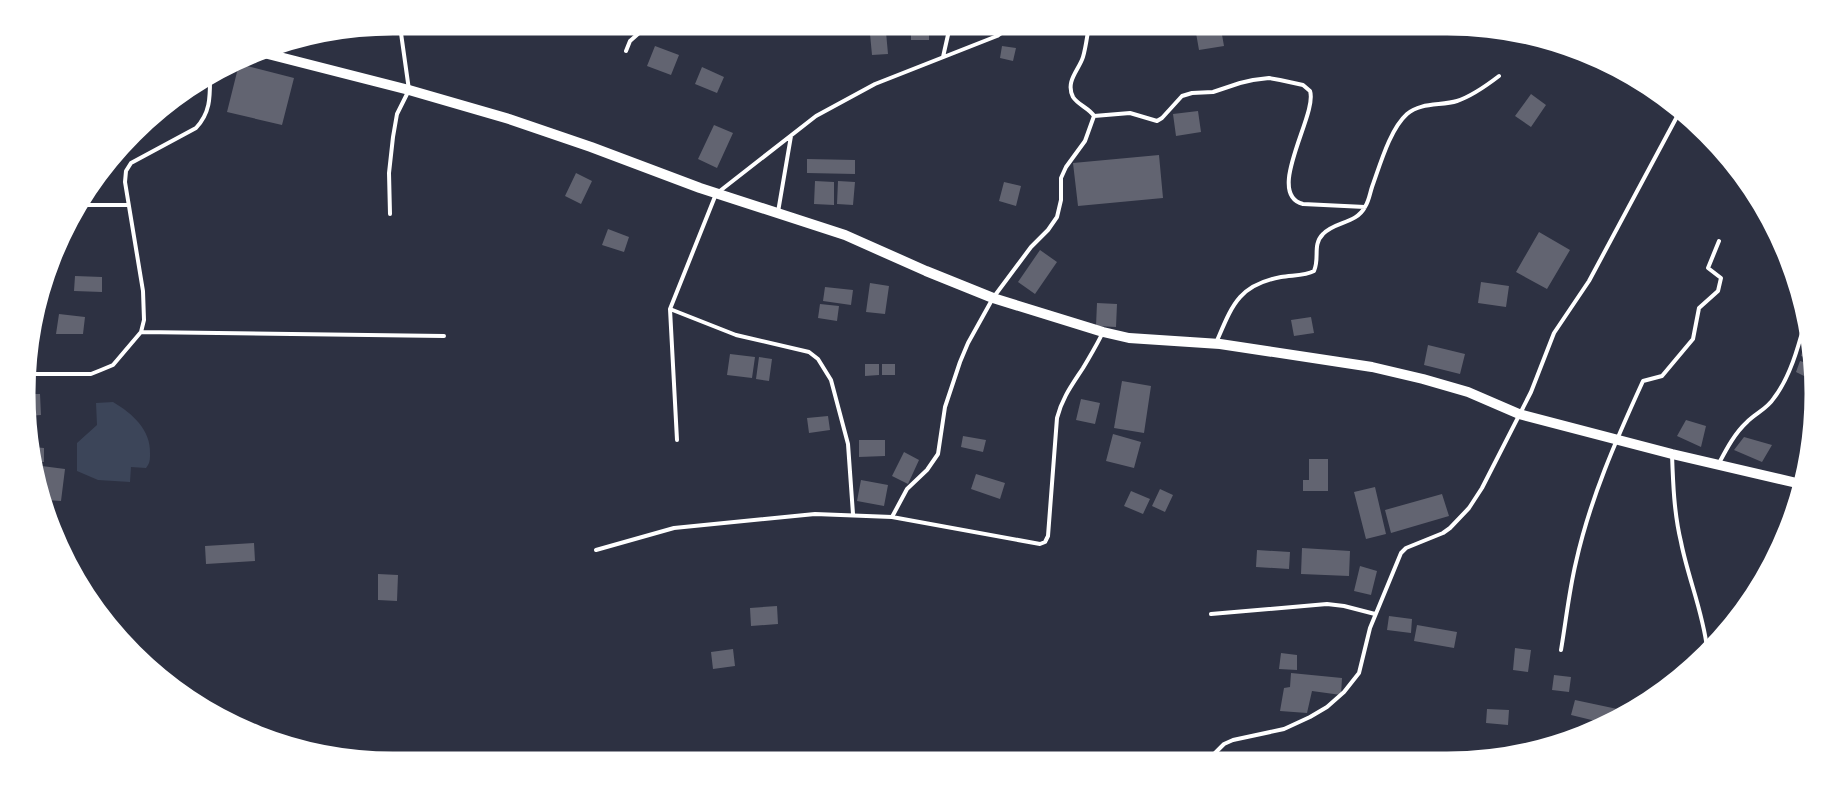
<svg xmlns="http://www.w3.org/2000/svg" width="1840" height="787" font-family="Barlow,sans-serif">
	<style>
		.green { fill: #3c4559 }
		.building { fill: #626471 }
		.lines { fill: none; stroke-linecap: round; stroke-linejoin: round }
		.minor { stroke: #fff; stroke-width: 4 }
		.primary { stroke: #fff; stroke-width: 10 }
		.rim { fill: none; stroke: #fff; stroke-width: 5 }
	</style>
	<rect width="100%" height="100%" fill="#2d3142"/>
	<path class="green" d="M113,402C132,413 151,430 150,453C150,460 150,463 146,468L131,467L130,482L98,480L77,471V443L97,425L96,403Z"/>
	<path class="building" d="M911,26H929V40H911Z
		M1221,29L1224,46L1199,50L1196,33Z
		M886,32L888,54L872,55L870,34Z
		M655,46L679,55L671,75L647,66Z
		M1002,46L1016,48L1013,61L1000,58Z
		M239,64L294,78L282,125L227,112Z
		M702,67L724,77L717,93L695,84Z
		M191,89V98H178L182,95Z
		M1531,94L1546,105L1531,127L1515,116Z
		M1198,111L1201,132L1176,136L1173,114Z
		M714,125L733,133L717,168L698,159Z
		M1159,155L1163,198L1078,206L1073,163Z
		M807,159L855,160V174L807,173Z
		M576,173L592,181L581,204L565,196Z
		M815,181L834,182V205L814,204Z
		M838,181L855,182L853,205L837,204Z
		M1004,182L1021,186L1016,206L999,201Z
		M608,229L629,237L624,252L602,245Z
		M1539,232L1570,250L1547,289L1516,272Z
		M1040,250L1057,262L1035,294L1018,282Z
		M75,276L102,277V292L74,291Z
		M1481,282L1509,286L1506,307L1478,303Z
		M870,283L889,286L885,314L866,312Z
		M825,287L853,290L851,305L823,301Z
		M1097,303L1117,304L1116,327L1096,326Z
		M820,304L839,306L837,321L818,318Z
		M59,314L85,317L83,334H56Z
		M1311,317L1314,333L1294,336L1291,320Z
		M32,334H35L31,362L29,361Z
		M1806,338L1808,339L1812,360L1801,356Z
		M1428,345L1465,354L1460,374L1424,365Z
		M730,354L755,357L752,378L727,375Z
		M759,357L772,359L769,381L756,379Z
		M1800,361L1810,364L1808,378L1796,372Z
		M865,364H879V375L865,376Z
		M882,364H895V375H882Z
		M1122,381L1151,386L1144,433L1114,428Z
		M26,394H40L41,415L28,416Z
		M1081,399L1100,403L1095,424L1076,420Z
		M828,416L830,430L809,433L807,418Z
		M1686,420L1706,426L1701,447L1677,436Z
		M1113,434L1141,442L1134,468L1106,461Z
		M963,436L986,440L983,452L961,447Z
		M1744,437L1772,445L1762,462L1734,450Z
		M859,440H885V456L859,457Z
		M33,447L44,448V462H33Z
		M904,452L919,460L908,484L892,476Z
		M1309,459H1328V491H1303V480H1309Z
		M34,465L65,469L61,501L46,500Z
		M976,474L1005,483L1000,499L971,489Z
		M861,480L888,485L884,506L857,501Z
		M1375,487L1386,534L1366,539L1354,492Z
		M1160,489L1173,495L1165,512L1152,506Z
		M1131,491L1150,499L1143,514L1124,506Z
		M1442,494L1449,516L1391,533L1385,510Z
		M254,543L255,561L206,564L205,546Z
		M1302,548L1350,551L1349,576L1301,574Z
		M1257,550L1290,552L1289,569L1256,567Z
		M1360,566L1377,571L1371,595L1354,591Z
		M378,574L398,575L397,601L378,600Z
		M777,606L778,624L751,626L750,608Z
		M1389,616L1412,619L1411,633L1387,630Z
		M1417,625L1457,632L1454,648L1414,641Z
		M1515,648L1531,650L1528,672L1513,670Z
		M733,649L735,666L713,669L711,652Z
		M1281,653L1297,655V670L1279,669Z
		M1291,673L1342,678L1341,695L1312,691L1307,713L1280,711L1284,688L1290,687Z
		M1554,675L1571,677L1569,692L1552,690Z
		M1575,700L1622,710V712L1604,723L1571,715Z
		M1487,709L1509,710L1508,725L1486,723Z"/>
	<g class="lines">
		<path class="minor" d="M626,51L630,41L647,26
			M943,57L950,26
			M1094,116L1130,113L1157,121L1162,118L1182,96L1192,93L1213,92L1240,83L1253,80L1269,78L1280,80L1303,85L1310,91C1318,114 1264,194 1303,204L1365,207
			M79,205H127
			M778,212L791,136
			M390,214L389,173L393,137L397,114L409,90L400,26
			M670,309L736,335L809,352L818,359L831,380L848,444L853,514
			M141,332L444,336
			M1216,343C1232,306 1238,285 1281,277C1291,275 1305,276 1314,271C1320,258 1312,245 1323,234C1335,221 1356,224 1365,207C1369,201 1370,193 1372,187C1380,165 1390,129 1407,114C1421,102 1441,106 1457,101C1472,96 1486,86 1499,76
			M28,374H91L101,370L113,365L141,332L144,320L143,291L125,182L126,171L131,163L196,128C211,112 210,96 210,75
			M677,440L670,309L716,194L816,116L875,84L997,36L1011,26
			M1672,454C1673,483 1674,513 1681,542C1688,578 1703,612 1707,648
			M1718,465C1726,450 1734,434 1747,422C1756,413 1767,409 1774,398C1790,377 1798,348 1805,322
			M892,517L907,489L927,470L938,454L945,407L960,362L968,343L993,298L1031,247L1048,230L1057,217L1061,200V178L1066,167L1085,141L1094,116C1089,108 1078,105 1073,97C1065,81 1079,70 1083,57C1086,47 1087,36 1089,26
			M596,550L674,528L815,514L892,517L1040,544L1045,542L1048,536L1057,418C1062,398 1072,385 1083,368C1090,356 1097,345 1103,332
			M1211,614L1327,604L1344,606L1375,614
			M1561,650C1566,621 1569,591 1576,562C1590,499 1616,440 1643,381L1662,376L1693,339L1699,308L1718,291L1721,278L1708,268L1719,241
			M1209,759L1224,744L1233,740L1284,729L1310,717L1327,707L1344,692L1359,673L1370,628L1401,553L1406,548L1443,533L1450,528L1469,508L1482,488L1531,392L1554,333L1589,281L1680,111"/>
		<path class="primary" d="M260,52L409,90L509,119L591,147L700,188L845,235L926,271L993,298L1103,332L1129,338L1220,344L1372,367L1423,379L1468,392L1519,414L1672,454L1801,484"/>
	</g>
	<path d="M0 0H1840V787H0ZM393 33H1447A360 360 0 0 1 1807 393V394A360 360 0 0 1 1447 754H393A360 360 0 0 1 33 394V393A360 360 0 0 1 393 33Z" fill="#fff" fill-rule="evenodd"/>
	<path class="rim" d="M393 33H1447A360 360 0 0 1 1807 393V394A360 360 0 0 1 1447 754H393A360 360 0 0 1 33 394V393A360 360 0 0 1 393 33Z"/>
</svg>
